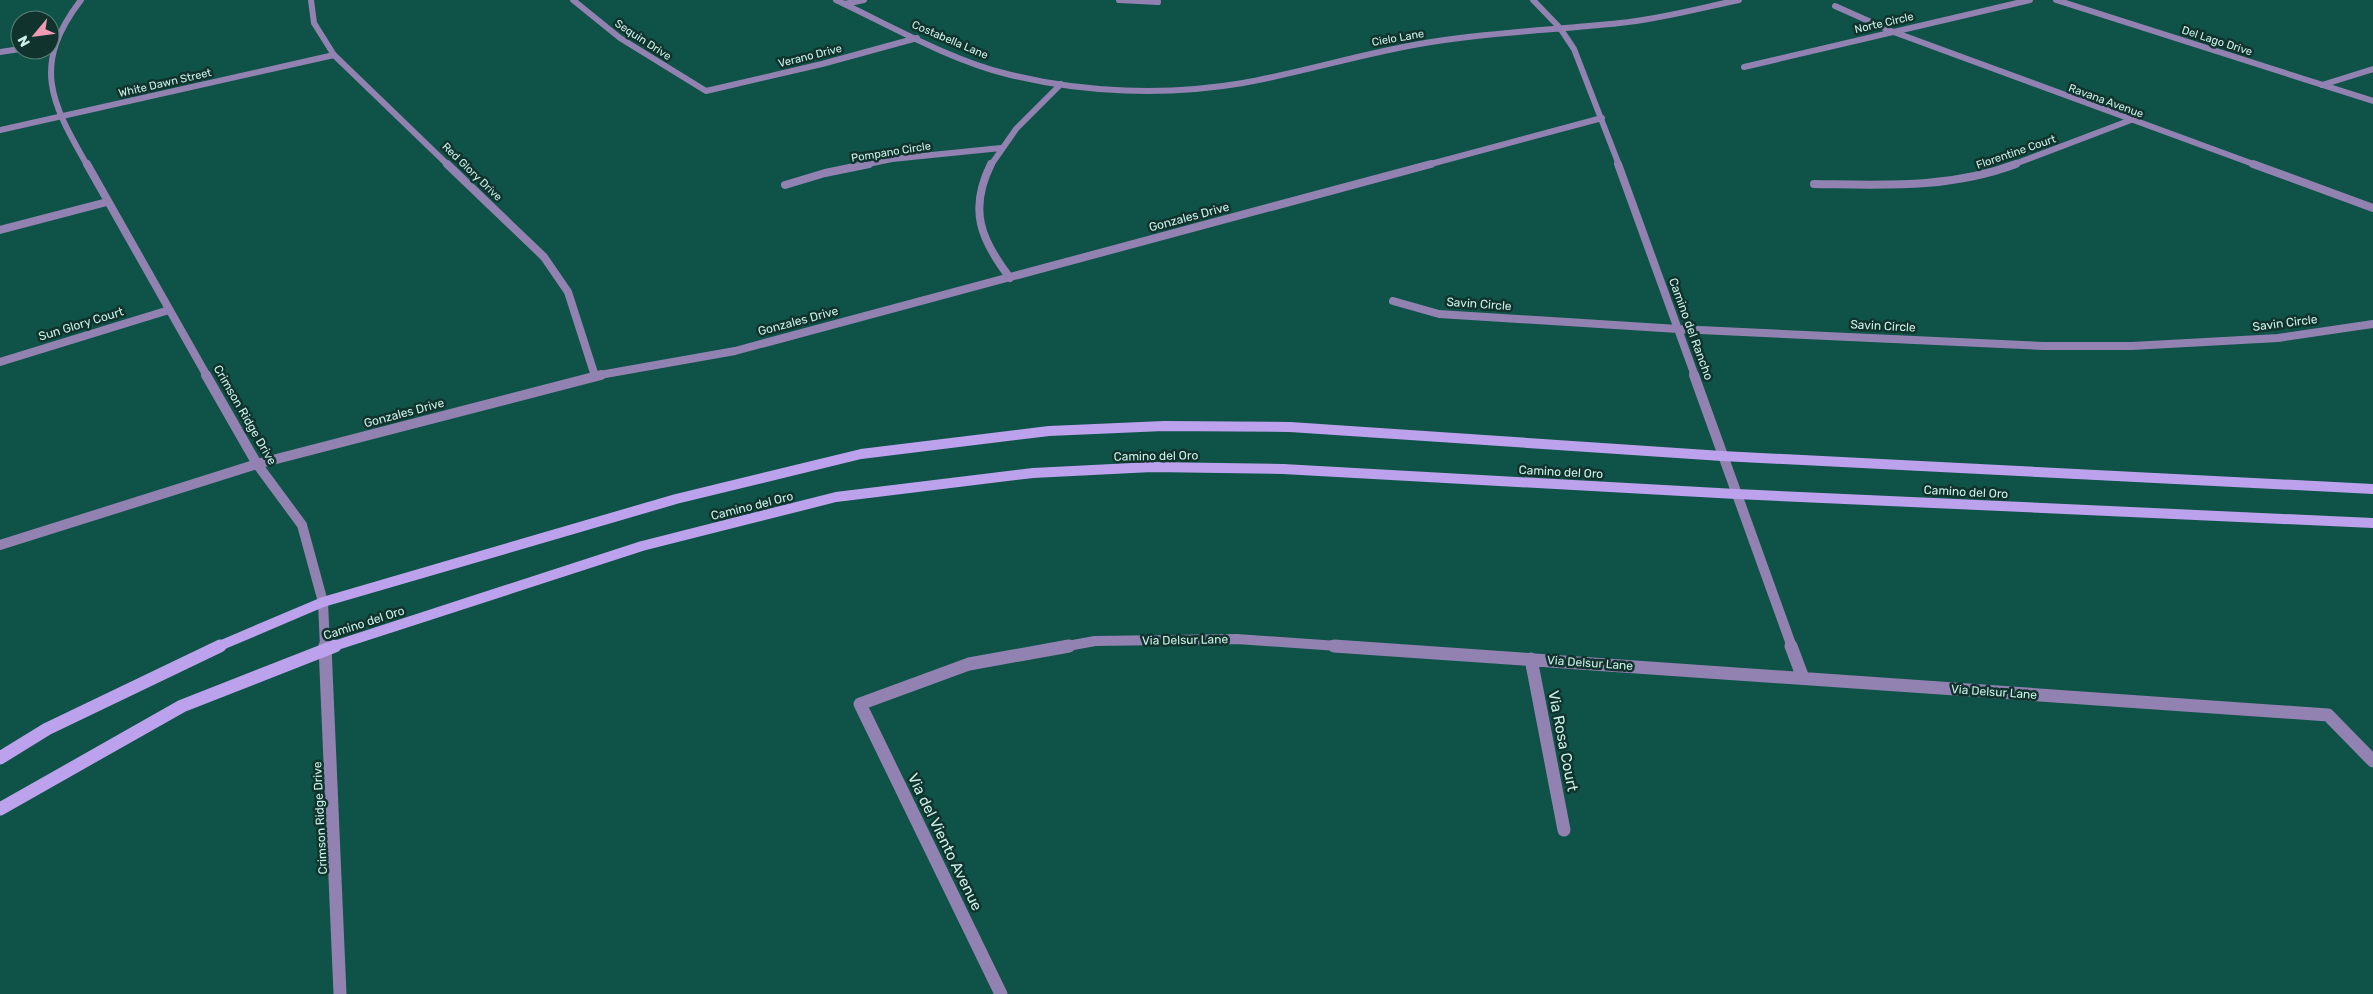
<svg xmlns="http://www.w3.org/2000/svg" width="2373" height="994" font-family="Rubik,sans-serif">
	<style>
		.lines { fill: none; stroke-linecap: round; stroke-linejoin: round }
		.street-far3 { stroke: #9282b1; stroke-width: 6 }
		.street-far2 { stroke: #9282b1; stroke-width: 8 }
		.street-far1 { stroke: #9282b1; stroke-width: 10 }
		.street { stroke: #9282b1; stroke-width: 13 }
		.secondary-far1 { stroke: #bca2ed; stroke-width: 10 }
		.secondary { stroke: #bca2ed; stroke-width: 13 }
		.labels { text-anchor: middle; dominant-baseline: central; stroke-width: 5; stroke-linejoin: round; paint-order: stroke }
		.far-street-label { font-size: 11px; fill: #caf0e8; stroke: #11332d }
		.street-label { font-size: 12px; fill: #caf0e8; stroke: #11332d }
		.near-street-label { font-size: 15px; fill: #caf0e8; stroke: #11332d }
	</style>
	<rect width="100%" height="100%" fill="#0f5247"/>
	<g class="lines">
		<path class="street-far3" d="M81,0C31,65 51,102 87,165
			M311,0L314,23L334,55L448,165
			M573,0L620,38L706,91L822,64L917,38
			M836,0C889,25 950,60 1007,74C1082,93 1167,96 1243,83C1304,72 1364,53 1425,43C1490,32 1555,30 1620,23C1660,19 1700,8 1739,0
			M1119,0L1158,2
			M1533,0L1560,28L1574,49L1619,165
			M2056,0L2373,101
			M844,4L864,0
			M1835,6L1891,31L2256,165
			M0,52L20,49
			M1744,67L2030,0
			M2322,85L2373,69
			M0,130L334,55
			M863,165L892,159L1001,148
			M991,165L1016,129L1061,84
			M1427,165L1602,118
			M2012,165L2131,120"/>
		<path class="street-far2" d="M87,164L207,376
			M447,164L544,257L568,292L595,376
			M991,164C968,210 981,240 1010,278
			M1618,164L1695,376
			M2253,164L2373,208
			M1814,184C1884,185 1949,189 2016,164
			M785,185L825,173L869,164
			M0,230L107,202
			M1393,301L1439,314L1678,329L2043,346H2132L2278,338L2373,324
			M0,362L169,310
			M594,376L735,351L1431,164"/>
		<path class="street-far1" d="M206,375L257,464L302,525L323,602L325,647
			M1694,375L1792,647
			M0,545L257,464L601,375
			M1062,647L1095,641L1237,639L1352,647"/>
		<path class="street" d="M325,646L340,994
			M1334,646L2328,715L2373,761
			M1791,646L1803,678
			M1531,659L1564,830
			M1001,994L860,704L969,664L1069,646"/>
		<path class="secondary-far1" d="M217,647L323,602L676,499L861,454L1049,431L1164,426L1290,427L1722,456L2373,489
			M331,647L642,546L836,497L1033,473L1152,467L1283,469L1736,494L2373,523"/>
		<path class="secondary" d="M0,758L47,729L220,646
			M0,809L182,706L335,646"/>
	</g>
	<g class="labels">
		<g class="far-street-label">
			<text transform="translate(1884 23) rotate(-13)">Norte Circle</text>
			<text transform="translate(1398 38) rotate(-10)">Cielo Lane</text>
			<text transform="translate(643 40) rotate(33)">Sequin Drive</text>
			<text transform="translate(950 40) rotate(23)">Costabella Lane</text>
			<text transform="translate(2217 41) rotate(18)">Del Lago Drive</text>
			<text transform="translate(810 56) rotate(-14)">Verano Drive</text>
			<text transform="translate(165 83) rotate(-13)">White Dawn Street</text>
			<text transform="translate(2106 101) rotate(20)">Ravana Avenue</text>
			<text transform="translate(891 152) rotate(-9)">Pompano Circle</text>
			<text transform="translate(2016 152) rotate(-19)">Florentine Court</text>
			<text transform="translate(472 172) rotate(44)">Red Glory Drive</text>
		</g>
		<g class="street-label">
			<text transform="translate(1189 217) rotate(-15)">Gonzales Drive</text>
			<text transform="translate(1479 304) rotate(4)">Savin Circle</text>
			<text transform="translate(798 321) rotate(-15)">Gonzales Drive</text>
			<text transform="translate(2285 323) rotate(-7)">Savin Circle</text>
			<text transform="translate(81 324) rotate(-17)">Sun Glory Court</text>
			<text transform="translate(1883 326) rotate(3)">Savin Circle</text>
			<text transform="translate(1691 329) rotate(70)">Camino del Rancho</text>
			<text transform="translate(404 413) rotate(-15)">Gonzales Drive</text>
			<text transform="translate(245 415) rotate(60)">Crimson Ridge Drive</text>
			<text transform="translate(1156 456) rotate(-1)">Camino del Oro</text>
			<text transform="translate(1561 472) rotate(3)">Camino del Oro</text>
			<text transform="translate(1966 492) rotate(3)">Camino del Oro</text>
			<text transform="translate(752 506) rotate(-14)">Camino del Oro</text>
			<text transform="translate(364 623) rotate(-18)">Camino del Oro</text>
			<text transform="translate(1185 640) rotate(-1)">Via Delsur Lane</text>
			<text transform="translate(1590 663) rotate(4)">Via Delsur Lane</text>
			<text transform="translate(1994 692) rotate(4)">Via Delsur Lane</text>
			<text transform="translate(320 818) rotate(-93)">Crimson Ridge Drive</text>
		</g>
		<g class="near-street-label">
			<text transform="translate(1563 741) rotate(79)">Via Rosa Court</text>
			<text transform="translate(945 842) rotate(64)">Via del Viento Avenue</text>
		</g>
	</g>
	<g transform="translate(35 35) rotate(241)"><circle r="24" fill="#11332d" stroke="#5b7f78"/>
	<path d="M0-4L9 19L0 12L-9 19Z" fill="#f09ab4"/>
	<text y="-8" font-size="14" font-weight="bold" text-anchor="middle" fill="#caf0e8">N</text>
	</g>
</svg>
